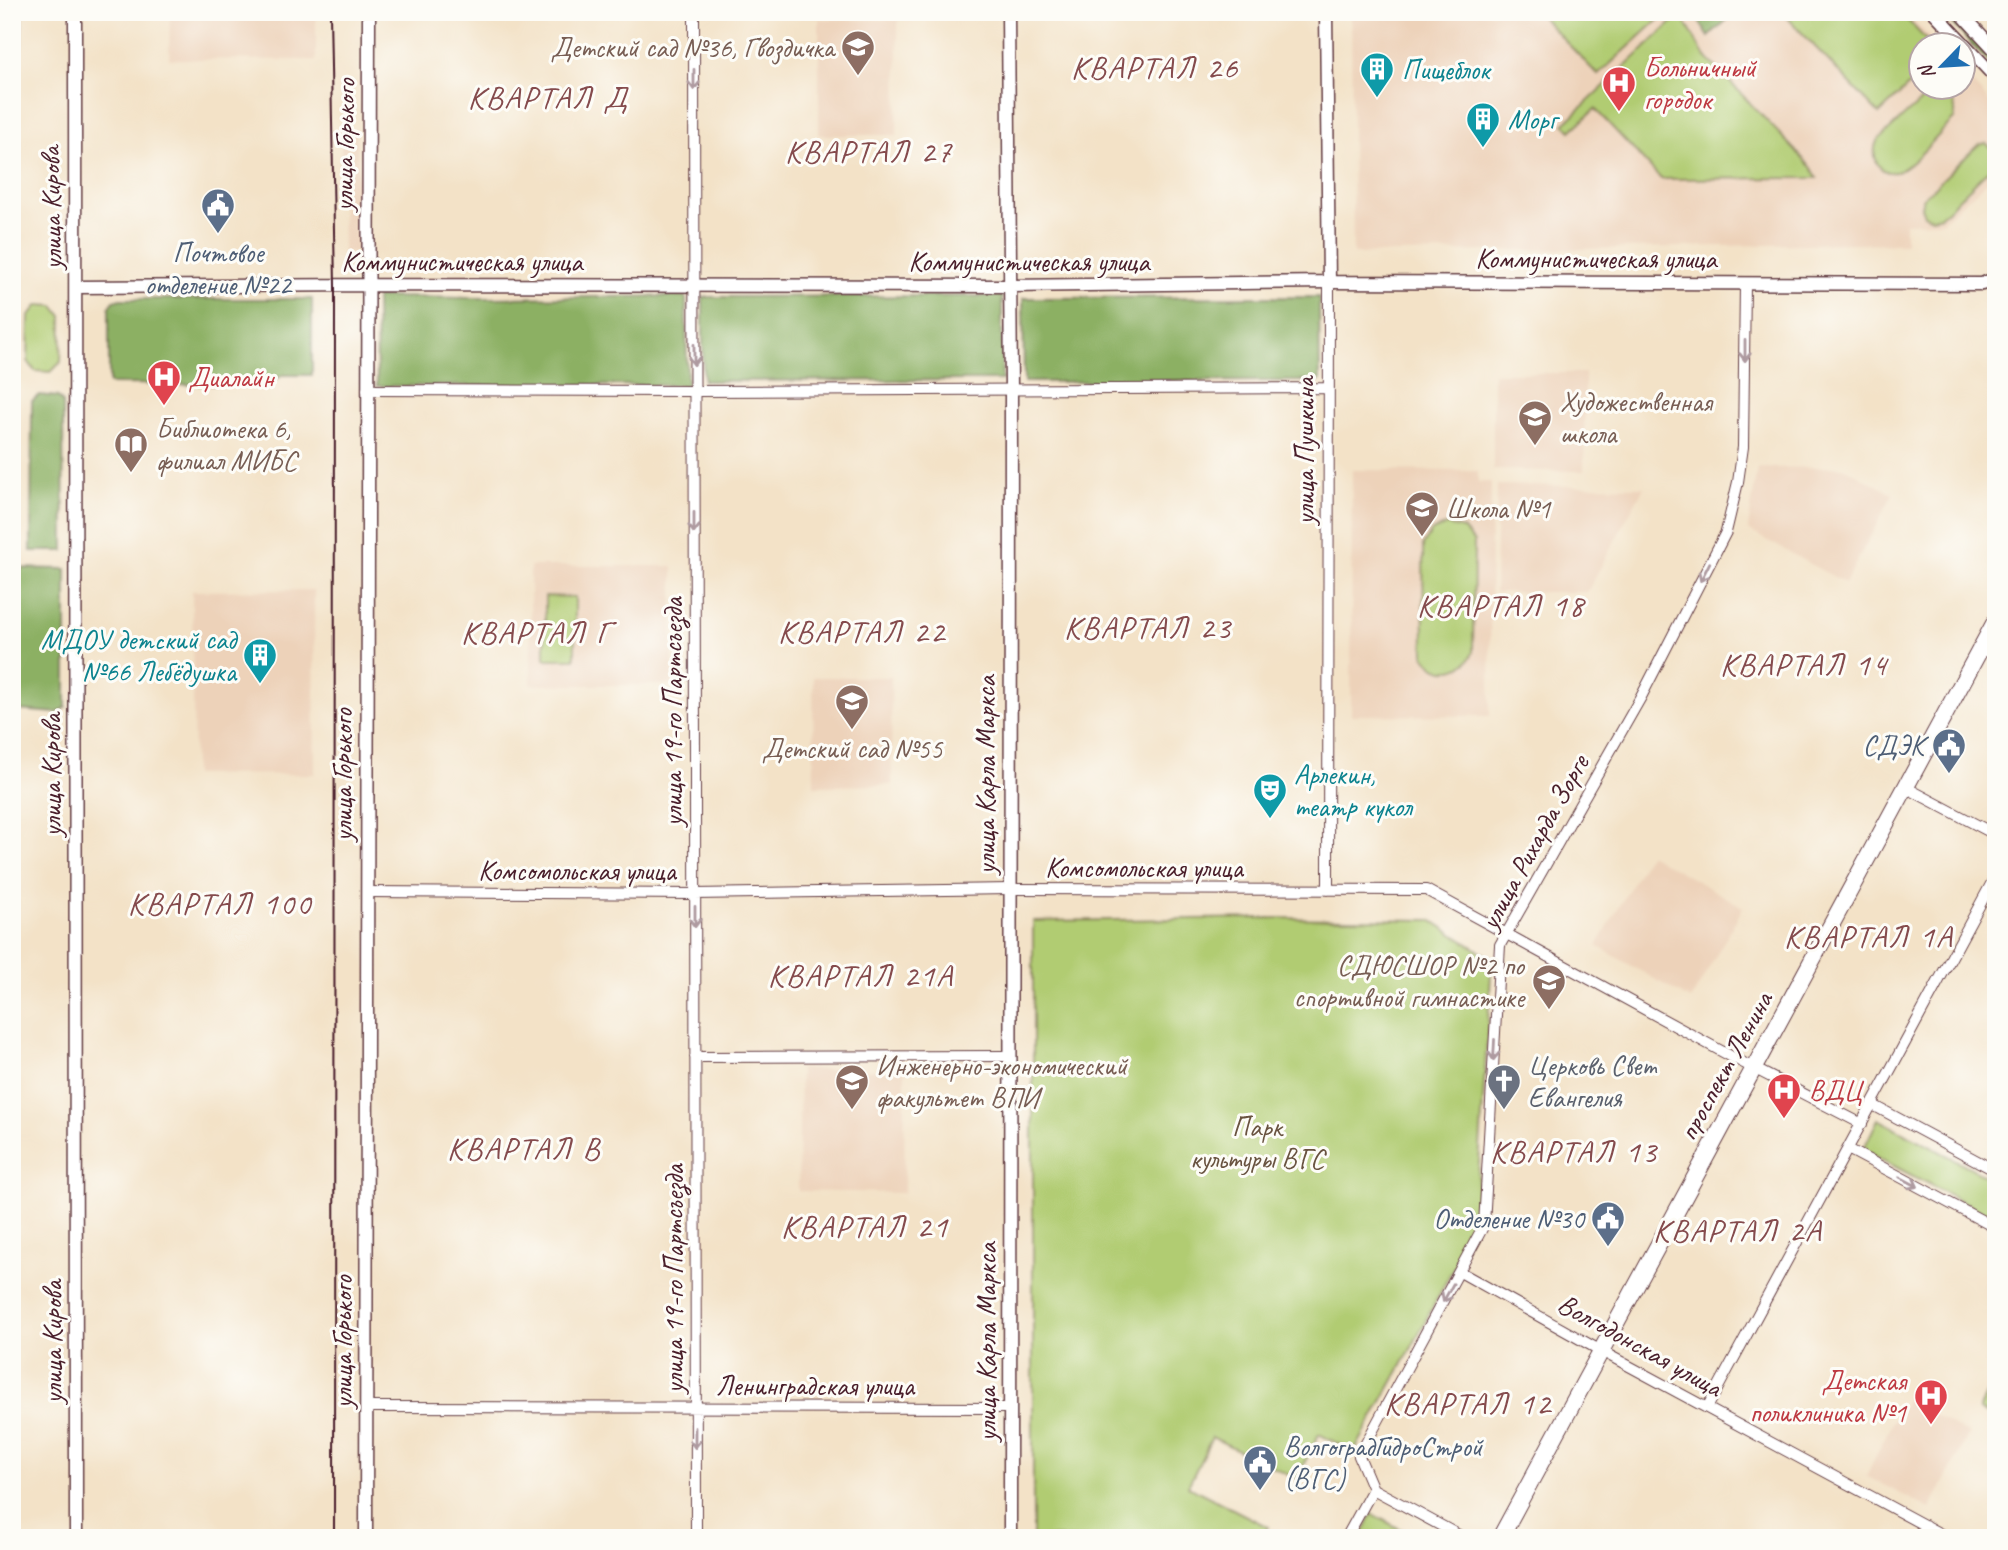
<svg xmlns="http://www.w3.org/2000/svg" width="2008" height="1550" font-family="Caveat,sans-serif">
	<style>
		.built { fill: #edd2b9 }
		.industrial { fill: #cec2b9 }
		.green { fill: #b1cc72; stroke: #7e764e; stroke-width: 2 }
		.forest { fill: #8cb064; stroke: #6b6848; stroke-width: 2 }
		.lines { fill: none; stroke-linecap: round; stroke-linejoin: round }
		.minor-casing { stroke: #633c42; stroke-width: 12 }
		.tertiary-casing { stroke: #633c42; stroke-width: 15 }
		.primary-casing { stroke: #633c42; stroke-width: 18 }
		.minor { stroke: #fff; stroke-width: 10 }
		.tertiary { stroke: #fff; stroke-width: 12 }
		.primary { stroke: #fff; stroke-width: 16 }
		.tram { stroke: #4a1f2b; stroke-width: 2 }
		.oneway { stroke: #ae9aa0 }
		.labels { text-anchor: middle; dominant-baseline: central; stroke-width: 6; stroke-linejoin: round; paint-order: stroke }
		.education-label { font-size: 28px; fill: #785e54; stroke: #fdfcf7; text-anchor: start }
		.health-label { font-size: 28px; fill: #be3a42; stroke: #fdfcf7; text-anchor: start }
		.culture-label { font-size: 28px; fill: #0d838f; stroke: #fdfcf7; text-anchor: start }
		.street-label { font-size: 28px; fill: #4a1f2b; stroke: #fdfcf7 }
		.service-label { font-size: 28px; fill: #4e5e75; stroke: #fdfcf7; text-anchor: end }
		.worship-label { font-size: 28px; fill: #5b616d; stroke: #fdfcf7; text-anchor: start }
		.park-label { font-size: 28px; fill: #695340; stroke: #fdfcf7 }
		.quarter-label { font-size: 32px; letter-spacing: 2px; fill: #854b4d; stroke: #fdfcf7 }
	</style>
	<rect width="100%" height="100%" fill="#fdfcf7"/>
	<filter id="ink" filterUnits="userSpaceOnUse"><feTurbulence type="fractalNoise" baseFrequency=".0143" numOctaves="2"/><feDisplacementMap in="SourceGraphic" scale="14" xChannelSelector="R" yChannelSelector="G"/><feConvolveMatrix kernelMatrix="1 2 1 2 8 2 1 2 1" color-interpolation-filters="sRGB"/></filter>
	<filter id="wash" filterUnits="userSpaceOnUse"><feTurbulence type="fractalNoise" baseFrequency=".00686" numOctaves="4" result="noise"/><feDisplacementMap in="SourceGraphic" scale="28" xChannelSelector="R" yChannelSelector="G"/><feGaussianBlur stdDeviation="1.57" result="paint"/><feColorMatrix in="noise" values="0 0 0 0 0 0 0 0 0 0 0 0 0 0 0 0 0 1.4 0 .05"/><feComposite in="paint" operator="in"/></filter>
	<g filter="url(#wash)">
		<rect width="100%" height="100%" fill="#f3e2c7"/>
		<path class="built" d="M170,12H316V60L169,59Z
			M1351,12H1906L1937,45L1920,46V88H1962L1963,73L1996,109V173L1942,222L1905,223V244L1852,243L1353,254Z
			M819,19L898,20L897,135H819Z
			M341,130H357L359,252H343Z
			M1493,373H1585L1584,471L1493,470Z
			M1843,467L1893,494L1845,583L1748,530L1757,468Z
			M1352,470L1478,471V482H1491L1490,716L1351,715Z
			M1497,485L1644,487L1587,592H1495Z
			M530,566H673V685H531Z
			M314,590L315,774L194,775L192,591Z
			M813,677H891L892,785L814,786Z
			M1649,854L1743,907L1691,1000L1597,946Z
			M800,1069L905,1071L904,1193L798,1191Z
			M1906,1400L1969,1434L1930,1509L1866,1476L1894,1419H1896Z"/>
		<path class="industrial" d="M12,12H24L22,49H12Z
			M12,575L15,715L12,858Z"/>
		<path class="green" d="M1537,12H1667L1598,75Z
			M1782,12H1900L1931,45L1920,46V75L1879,114Z
			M1681,14L1703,54L1812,168L1817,178L1661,179L1595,109L1571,131L1564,124Z
			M1938,91C1951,95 1958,105 1954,119C1942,130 1910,170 1896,172C1877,175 1871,155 1877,141L1931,92Z
			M1986,143L1996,152L1995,163L1941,216L1932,218L1924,214L1921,207L1923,198L1978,145Z
			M38,305L54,306L62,316L61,362L51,372L35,371L28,361L29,316Z
			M1447,525L1463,529L1474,542L1473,653C1461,675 1437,676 1424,655L1423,545L1432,531Z
			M545,596L575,597V659H545Z
			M1267,918L1431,920L1492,959L1475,1226L1412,1347L1354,1452L1319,1434L1296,1479L1212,1437L1188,1486L1268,1527L1262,1538H1033V921Z
			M1878,1119L1996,1181V1219L1863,1150Z
			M1994,1378L1996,1379V1418L1979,1410Z
			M1372,1514L1417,1538H1361Z"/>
		<path class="forest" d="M1693,12H1735L1709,37Z
			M1941,12H1952L1996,58V70Z
			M686,296L687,385L377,386L376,297L486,298Z
			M1002,296V380L703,381V297Z
			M1319,297L1320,381L1024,382L1023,298Z
			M120,299H312V375H283L268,385L109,384V308L114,301Z
			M39,395L58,397L63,403L64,551H31L32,401Z
			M16,568L66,569V707L57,713L17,710Z"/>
	</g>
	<g filter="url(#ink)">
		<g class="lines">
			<g class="minor-casing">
				<path id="minor" d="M694,12L696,1538
					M367,390L694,391L1328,388
					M1907,788L1996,835
					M1328,890L1329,282
					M367,892L695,894L1010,889L1426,890L1734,1058L1862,1124
					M695,1057L1010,1056
					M1873,1105L1996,1171
					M1848,1149L1996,1228
					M1460,1272L1603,1352L1948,1538
					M367,1407L1010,1408
					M1707,1408L1996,875
					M1373,1489L1359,1456L1484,1225L1500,945L1641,697L1726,532L1738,482L1743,447L1745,283
					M1373,1489L1464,1538
					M1346,1538L1373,1489
					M1918,1538L1925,1525"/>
			</g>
			<g class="tertiary-casing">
				<path id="tertiary" d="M75,12L76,1538
					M1008,12L1011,390L1010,1538
					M1326,12L1329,282
					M1934,12L1996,78
					M1960,12L1996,51
					M76,287L367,285L1010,286L1329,282L1982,284L1996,278
					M366,1538L369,12"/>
			</g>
			<g class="primary-casing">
				<path id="primary" d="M1500,1538L1996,620"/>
			</g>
			<use href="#minor" class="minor"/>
			<use href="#tertiary" class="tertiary"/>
			<use href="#primary" class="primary"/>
			<path class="tram" d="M330,12L335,285L334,1538"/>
		</g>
		<defs><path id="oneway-shaft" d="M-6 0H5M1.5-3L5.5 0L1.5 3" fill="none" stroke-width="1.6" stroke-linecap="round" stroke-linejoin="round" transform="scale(1.75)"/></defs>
		<g class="oneway">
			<use href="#oneway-shaft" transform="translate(694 80) rotate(90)"/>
			<use href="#oneway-shaft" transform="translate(1745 351) rotate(90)"/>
			<use href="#oneway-shaft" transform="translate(694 355) rotate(90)"/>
			<use href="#oneway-shaft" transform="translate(694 523) rotate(90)"/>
			<use href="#oneway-shaft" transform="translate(1705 572) rotate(117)"/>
			<use href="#oneway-shaft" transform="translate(695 917) rotate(90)"/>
			<use href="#oneway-shaft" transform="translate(1494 1050) rotate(93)"/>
			<use href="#oneway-shaft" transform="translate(1909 1182) rotate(28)"/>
			<use href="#oneway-shaft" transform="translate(1448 1293) rotate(119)"/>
			<use href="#oneway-shaft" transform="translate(695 1438) rotate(90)"/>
		</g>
	</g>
	<defs>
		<g id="school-pin" transform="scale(1.75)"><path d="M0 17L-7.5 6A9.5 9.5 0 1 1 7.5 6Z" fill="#8d6e63" stroke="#fdfcf7"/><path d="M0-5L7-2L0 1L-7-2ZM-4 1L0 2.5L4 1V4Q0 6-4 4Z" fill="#fff"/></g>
		<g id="building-pin" transform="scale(1.75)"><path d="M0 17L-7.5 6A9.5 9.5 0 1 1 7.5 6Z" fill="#0f9aa8" stroke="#fdfcf7"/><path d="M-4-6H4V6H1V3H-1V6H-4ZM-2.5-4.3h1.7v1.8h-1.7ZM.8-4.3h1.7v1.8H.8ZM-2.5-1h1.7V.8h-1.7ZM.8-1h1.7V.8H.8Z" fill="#fff"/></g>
		<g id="hospital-pin" transform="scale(1.75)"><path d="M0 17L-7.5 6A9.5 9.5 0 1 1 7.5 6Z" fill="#e0444e" stroke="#fdfcf7"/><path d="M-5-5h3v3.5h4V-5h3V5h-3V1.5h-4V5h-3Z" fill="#fff"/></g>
		<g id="civic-pin" transform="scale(1.75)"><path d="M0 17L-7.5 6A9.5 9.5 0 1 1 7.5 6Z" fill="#5c6f8a" stroke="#fdfcf7"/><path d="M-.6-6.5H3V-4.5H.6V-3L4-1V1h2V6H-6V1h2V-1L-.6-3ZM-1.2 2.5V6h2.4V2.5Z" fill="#fff"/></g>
		<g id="library-pin" transform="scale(1.75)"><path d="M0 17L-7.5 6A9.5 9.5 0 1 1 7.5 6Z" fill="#8d6e63" stroke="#fdfcf7"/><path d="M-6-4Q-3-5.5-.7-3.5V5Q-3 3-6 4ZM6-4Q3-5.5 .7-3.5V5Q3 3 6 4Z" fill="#fff"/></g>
		<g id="theatre-pin" transform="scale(1.75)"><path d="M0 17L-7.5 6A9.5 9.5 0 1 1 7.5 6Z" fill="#0f9aa8" stroke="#fdfcf7"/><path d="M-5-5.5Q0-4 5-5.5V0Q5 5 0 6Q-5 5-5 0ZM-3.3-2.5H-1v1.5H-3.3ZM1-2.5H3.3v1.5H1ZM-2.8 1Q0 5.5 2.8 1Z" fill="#fff"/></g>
		<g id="university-pin" transform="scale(1.75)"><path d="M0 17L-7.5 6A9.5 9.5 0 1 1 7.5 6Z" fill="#8d6e63" stroke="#fdfcf7"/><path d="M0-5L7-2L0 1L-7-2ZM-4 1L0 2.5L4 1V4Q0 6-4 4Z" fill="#fff"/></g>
		<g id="church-pin" transform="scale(1.75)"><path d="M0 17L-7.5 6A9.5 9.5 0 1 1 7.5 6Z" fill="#6b7280" stroke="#fdfcf7"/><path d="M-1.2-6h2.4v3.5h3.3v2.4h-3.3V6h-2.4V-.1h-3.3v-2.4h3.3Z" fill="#fff"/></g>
	</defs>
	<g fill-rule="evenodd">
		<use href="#school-pin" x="858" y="47"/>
		<use href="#building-pin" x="1377" y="69"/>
		<use href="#hospital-pin" x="1619" y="83"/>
		<use href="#building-pin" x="1483" y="119"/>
		<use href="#civic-pin" x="218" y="205"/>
		<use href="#hospital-pin" x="164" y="377"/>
		<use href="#school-pin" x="1535" y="417"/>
		<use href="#library-pin" x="131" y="444"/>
		<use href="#school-pin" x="1422" y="508"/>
		<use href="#building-pin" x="260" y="655"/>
		<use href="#school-pin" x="852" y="701"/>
		<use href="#civic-pin" x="1949" y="745"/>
		<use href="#theatre-pin" x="1270" y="790"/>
		<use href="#school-pin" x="1549" y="981"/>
		<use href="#university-pin" x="852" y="1081"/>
		<use href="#church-pin" x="1504" y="1081"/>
		<use href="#hospital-pin" x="1784" y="1090"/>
		<use href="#civic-pin" x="1608" y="1218"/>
		<use href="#hospital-pin" x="1931" y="1396"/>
		<use href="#civic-pin" x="1260" y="1462"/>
	</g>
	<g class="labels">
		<g class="education-label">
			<text x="834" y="47" text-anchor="end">Детский сад №36, Гвоздичка</text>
			<text x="1560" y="401">Художественная<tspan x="1560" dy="32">школа</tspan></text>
			<text x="156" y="428">Библиотека 6,<tspan x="156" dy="32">филиал МИБС</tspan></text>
			<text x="1446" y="508">Школа №1</text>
			<text x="852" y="748" text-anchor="middle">Детский сад №55</text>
			<text x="1524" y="965" text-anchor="end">СДЮСШОР №2 по<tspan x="1524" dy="32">спортивной гимнастике</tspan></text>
			<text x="876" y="1065">Инженерно-экономический<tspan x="876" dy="32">факультет ВПИ</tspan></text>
		</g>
		<g class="health-label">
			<text x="1644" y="67">Больничный<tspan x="1644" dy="32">городок</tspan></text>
			<text x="188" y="377">Диалайн</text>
			<text x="1809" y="1090">ВДЦ</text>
			<text x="1906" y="1380" text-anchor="end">Детская<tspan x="1906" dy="32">поликлиника №1</tspan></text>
		</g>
		<g class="culture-label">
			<text x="1402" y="69">Пищеблок</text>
			<text x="1508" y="119">Морг</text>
			<text x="236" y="639" text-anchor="end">МДОУ детский сад<tspan x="236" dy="32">№66 Лебёдушка</tspan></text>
			<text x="1294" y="774">Арлекин,<tspan x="1294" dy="32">театр кукол</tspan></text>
		</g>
		<g class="street-label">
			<text transform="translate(344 145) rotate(-89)">улица Горького</text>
			<text transform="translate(51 208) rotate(-91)">улица Кирова</text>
			<text x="1596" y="258">Коммунистическая улица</text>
			<text x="462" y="261">Коммунистическая улица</text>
			<text x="1029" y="261">Коммунистическая улица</text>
			<text transform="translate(1304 451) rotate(-90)">улица Пушкина</text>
			<text transform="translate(672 712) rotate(-90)">улица 19-го Партсъезда</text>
			<text transform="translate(51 775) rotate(-90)">улица Кирова</text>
			<text transform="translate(342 775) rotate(-90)">улица Горького</text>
			<text transform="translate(985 775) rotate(-90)">улица Карла Маркса</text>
			<text transform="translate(1534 842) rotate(-61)">улица Рихарда Зорге</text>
			<text x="1144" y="867">Комсомольская улица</text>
			<text x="577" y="870">Комсомольская улица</text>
			<text transform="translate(1725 1066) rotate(-61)">проспект Ленина</text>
			<text transform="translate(673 1279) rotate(-90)">улица 19-го Партсъезда</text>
			<text transform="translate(52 1342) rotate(-90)">улица Кирова</text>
			<text transform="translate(342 1342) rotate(-90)">улица Горького</text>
			<text transform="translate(986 1342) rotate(-90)">улица Карла Маркса</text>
			<text transform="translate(1640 1345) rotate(29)">Волгодонская улица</text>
			<text x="815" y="1385">Ленинградская улица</text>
		</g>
		<g class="service-label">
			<text x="218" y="252" text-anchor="middle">Почтовое<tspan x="218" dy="32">отделение №22</tspan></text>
			<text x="1924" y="745">СДЭК</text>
			<text x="1584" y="1218">Отделение №30</text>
			<text x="1284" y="1446" text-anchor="start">ВолгоградГидроСтрой<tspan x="1284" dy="32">(ВГС)</tspan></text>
		</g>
		<g class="worship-label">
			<text x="1528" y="1065">Церковь Свет<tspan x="1528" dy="32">Евангелия</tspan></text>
		</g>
		<g class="park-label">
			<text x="1257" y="1126">Парк<tspan x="1257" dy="32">культуры ВГС</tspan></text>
		</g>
		<g class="quarter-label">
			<text x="1155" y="67">КВАРТАЛ 26</text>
			<text x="548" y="97">КВАРТАЛ Д</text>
			<text x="869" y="151">КВАРТАЛ 27</text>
			<text x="1501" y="605">КВАРТАЛ 18</text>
			<text x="1148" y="627">КВАРТАЛ 23</text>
			<text x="862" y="631">КВАРТАЛ 22</text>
			<text x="537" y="632">КВАРТАЛ Г</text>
			<text x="1804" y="664">КВАРТАЛ 14</text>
			<text x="220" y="903">КВАРТАЛ 100</text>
			<text x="1869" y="936">КВАРТАЛ 1А</text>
			<text x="861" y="975">КВАРТАЛ 21А</text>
			<text x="524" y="1148">КВАРТАЛ В</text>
			<text x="1574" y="1151">КВАРТАЛ 13</text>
			<text x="865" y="1226">КВАРТАЛ 21</text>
			<text x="1738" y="1230">КВАРТАЛ 2А</text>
			<text x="1468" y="1403">КВАРТАЛ 12</text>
		</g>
	</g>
	<rect width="2008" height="1550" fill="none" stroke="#fdfcf7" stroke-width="42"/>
	<g transform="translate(1942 66) rotate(245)"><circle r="33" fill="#fdfcf7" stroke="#b5a4a5" stroke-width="2"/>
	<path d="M0-5L12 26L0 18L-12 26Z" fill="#1f6fb2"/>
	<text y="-10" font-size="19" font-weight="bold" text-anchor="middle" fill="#4a1f2b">N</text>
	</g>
</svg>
